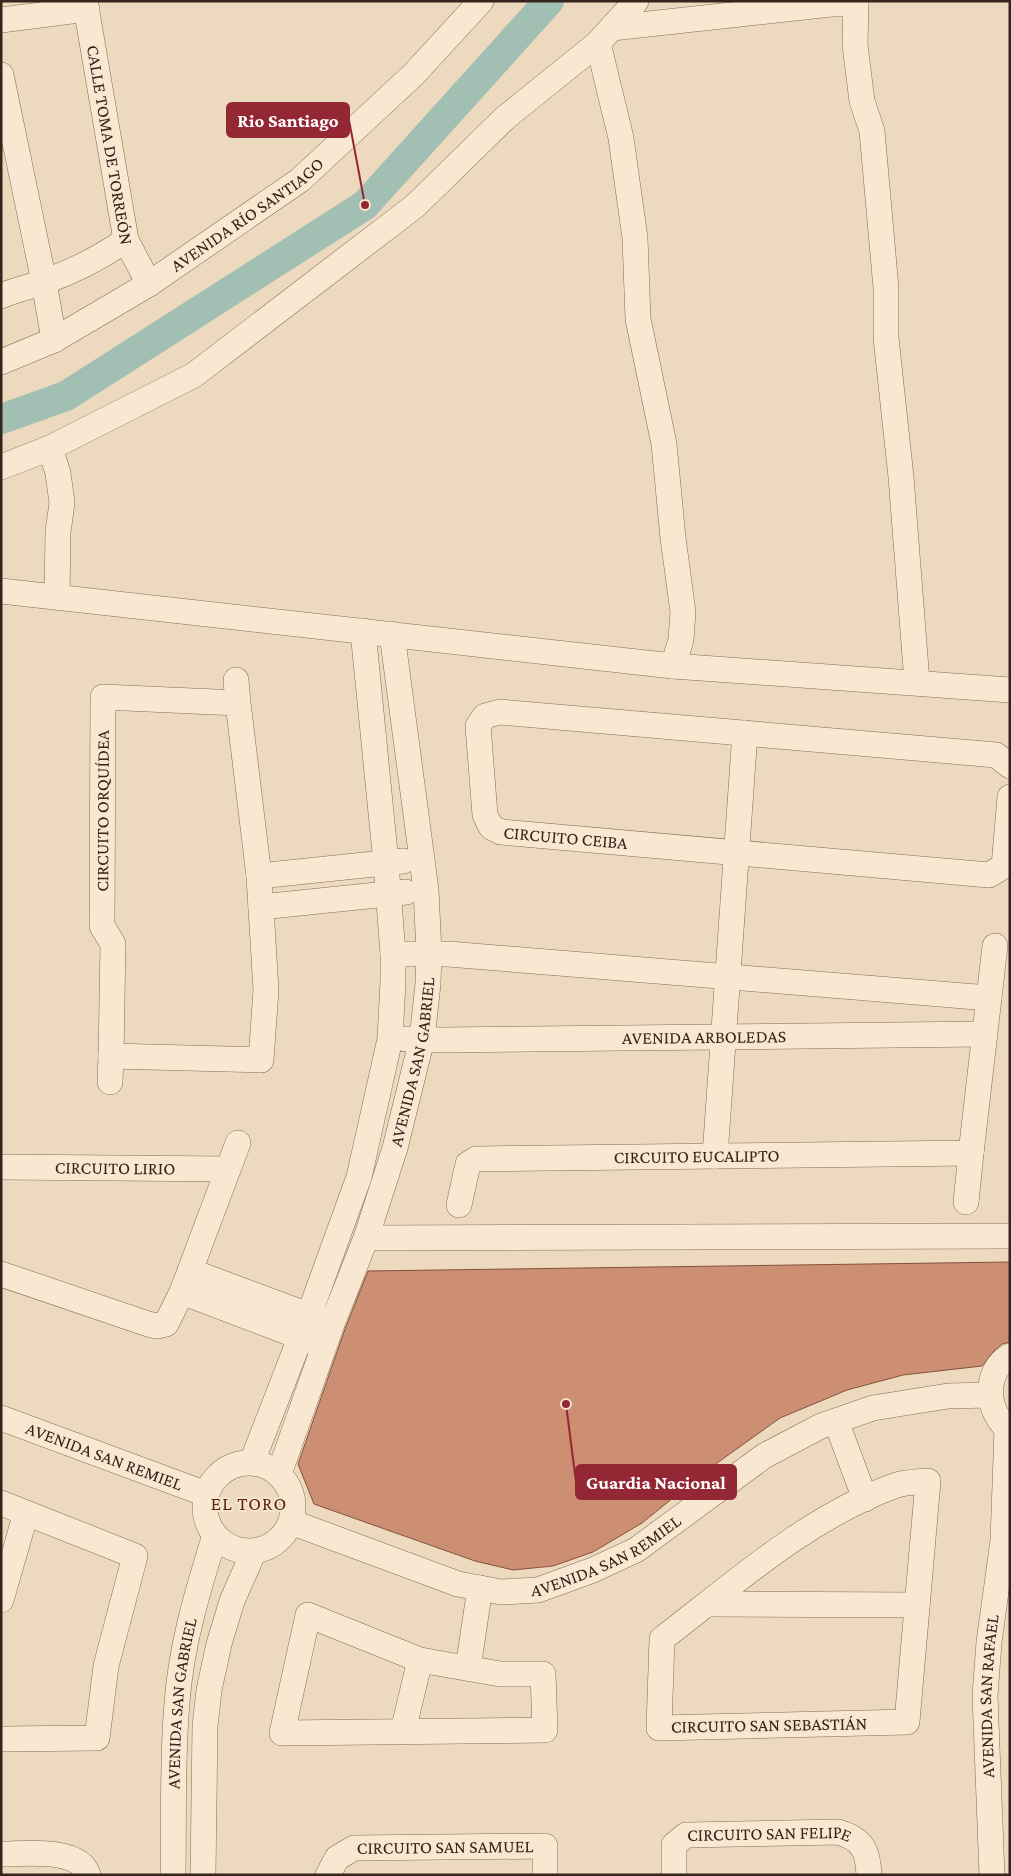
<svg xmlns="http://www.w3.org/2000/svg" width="1011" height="1876" font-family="'Crimson Pro',serif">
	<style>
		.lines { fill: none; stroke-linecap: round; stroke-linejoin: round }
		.river { stroke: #a1bfb3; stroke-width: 30 }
		.building { fill: #cc8f74; stroke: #84513d }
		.minor-casing { stroke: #856b57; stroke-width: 26 }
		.minor { stroke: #f8e8d1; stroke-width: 25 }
		.labels { text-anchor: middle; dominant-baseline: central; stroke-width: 4; stroke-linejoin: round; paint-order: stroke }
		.street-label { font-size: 18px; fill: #35251c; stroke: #f5e5cd }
		.neighbourhood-label { font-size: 19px; letter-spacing: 1px; fill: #61221b; stroke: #f5e5cd }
		.leader { fill: none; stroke: #942734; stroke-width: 2 }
		.callout-dot { fill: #942734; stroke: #f5e5cd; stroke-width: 2 }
		.callout { fill: #942734; stroke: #942734; stroke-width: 2 }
		.callout-label { font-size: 19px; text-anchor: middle; font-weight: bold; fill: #fff }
	</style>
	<rect width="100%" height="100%" fill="#eddabe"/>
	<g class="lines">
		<path class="river" d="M1,419L66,396L365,205L549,1"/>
	</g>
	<path class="building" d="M1010,1262V1342L1002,1344L994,1351L982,1366L903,1375L847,1390L780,1418L710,1468L642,1523L593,1552L553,1566L513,1570L475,1561L314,1504L298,1464L345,1329L368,1271Z"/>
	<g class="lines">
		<g class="minor-casing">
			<g id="minor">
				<path id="s1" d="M85,1L126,240L149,284"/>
				<path d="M856,1L855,45L862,101L872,131L886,288V338L901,477L917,682"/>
				<path d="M1,20L87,9"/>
				<path d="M612,28L831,4H856"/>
				<path d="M598,43L621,138L635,238L638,319L664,444L673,538L683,612L681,640L673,666"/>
				<path d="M1,75L44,282L54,340"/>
				<path d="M1,296C16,289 31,287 46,281C75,271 101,257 126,240"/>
				<path id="s2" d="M1,362L54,340L149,284L300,180L414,74L481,1"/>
				<path d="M50,448L58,473L62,503L58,532L57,596"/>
				<path d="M1,467L50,448L194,375L415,206L505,118L598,43L636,1"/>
				<path d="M1,591L673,666L1010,690"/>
				<path id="s3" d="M236,680L238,703L259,876L266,990L261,1060L111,1056L113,944L102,926L103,697L238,703"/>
				<path id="s4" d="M1010,766L996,755L500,712L485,716L478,726L485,815L491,827L501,832L989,875L1004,866L1010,797"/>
				<path d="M259,876L403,861"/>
				<path d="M261,907L406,892"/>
				<path d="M393,954H448L989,998"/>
				<path id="s5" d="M405,1039L442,1040L984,1034"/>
				<path d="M110,1082L111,1056"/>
				<path d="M715,1156L745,733"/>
				<path id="s6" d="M1,1167L228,1169"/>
				<path d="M966,1202L971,1153"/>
				<path id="s7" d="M459,1205L468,1164L476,1159L971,1153L995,946"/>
				<path d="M366,1238L1010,1236"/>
				<path d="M190,1271L324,1321"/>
				<path d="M1,1274L148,1324L157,1326L166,1324L182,1292L238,1143"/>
				<path d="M182,1292L316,1343"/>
				<path d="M1010,1356C987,1370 986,1399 999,1419C1002,1423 1005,1428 1010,1430"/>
				<path id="s8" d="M1,1418L206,1494"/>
				<path d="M836,1421L865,1499"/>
				<path d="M252,1462L309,1315L359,1177L390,1039L393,982V954L386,863L363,631"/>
				<circle cx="249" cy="1507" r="44"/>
				<path id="s9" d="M279,1474L332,1324L366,1238L395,1148L422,1039L428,984L429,953L426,890L392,634"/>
				<path d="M928,1481L907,1722L659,1728L662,1639C735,1583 807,1518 894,1486C904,1482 917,1482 928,1481Z"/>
				<path d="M1,1503L135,1556L106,1666L97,1738L1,1739"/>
				<path id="s10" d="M291,1522L458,1584L501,1592L538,1590L593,1570L636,1550L764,1456L821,1426L873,1408L948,1396L990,1395"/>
				<path d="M1,1600L26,1513"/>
				<path d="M708,1604L917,1605"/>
				<path d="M308,1615L420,1660L500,1674H543L545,1730L282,1733Z"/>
				<path d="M468,1668L480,1588"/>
				<path d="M403,1731L420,1660"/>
				<path d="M1,1854C24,1854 80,1847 88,1875"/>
				<path id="s11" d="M173,1875C174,1818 172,1760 177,1703C181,1645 198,1590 215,1535"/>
				<path d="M203,1875L205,1726L209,1690L219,1644L232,1601L254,1551"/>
				<path id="s12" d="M328,1875L337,1858L354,1848L545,1846V1875"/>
				<path id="s13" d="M674,1875V1845L686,1835L838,1832C863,1839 868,1851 869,1875"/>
				<path id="s14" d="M992,1875L985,1696L989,1642L1003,1541L1007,1429"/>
			</g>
		</g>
		<use href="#minor" class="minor"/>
	</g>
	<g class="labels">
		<g class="street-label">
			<text stroke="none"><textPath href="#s1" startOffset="146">CALLE TOMA DE TORREÓN</textPath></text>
			<text stroke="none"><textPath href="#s2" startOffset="288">AVENIDA RÍO SANTIAGO</textPath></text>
			<text stroke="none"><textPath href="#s3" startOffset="780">CIRCUITO ORQUÍDEA</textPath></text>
			<text stroke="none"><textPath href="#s4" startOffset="722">CIRCUITO CEIBA</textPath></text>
			<text stroke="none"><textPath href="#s5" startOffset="299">AVENIDA ARBOLEDAS</textPath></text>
			<text stroke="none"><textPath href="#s9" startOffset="434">AVENIDA SAN GABRIEL</textPath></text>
			<text stroke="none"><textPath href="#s7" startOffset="272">CIRCUITO EUCALIPTO</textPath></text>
			<text stroke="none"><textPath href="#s6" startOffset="114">CIRCUITO LIRIO</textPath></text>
			<text stroke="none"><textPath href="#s8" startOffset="110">AVENIDA SAN REMIEL</textPath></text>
			<text stroke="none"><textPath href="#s10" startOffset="335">AVENIDA SAN REMIEL</textPath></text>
			<text stroke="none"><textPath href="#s14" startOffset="179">AVENIDA SAN RAFAEL</textPath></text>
			<text stroke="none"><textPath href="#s11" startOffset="172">AVENIDA SAN GABRIEL</textPath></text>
			<text transform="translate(769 1725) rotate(-1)">CIRCUITO SAN SEBASTIÁN</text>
			<text stroke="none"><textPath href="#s13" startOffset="129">CIRCUITO SAN FELIPE</textPath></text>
			<text stroke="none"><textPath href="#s12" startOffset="130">CIRCUITO SAN SAMUEL</textPath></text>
		</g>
		<g class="neighbourhood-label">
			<text x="249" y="1503">EL TORO</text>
		</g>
	</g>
	<path class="leader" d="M365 205L349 120M566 1404L576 1482"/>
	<g class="callout-dot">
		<circle cx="365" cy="205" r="5"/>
		<circle cx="566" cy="1404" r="5"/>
	</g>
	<g class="callout">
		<rect x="227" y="103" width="122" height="34" rx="5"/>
		<rect x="576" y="1465" width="160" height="34" rx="5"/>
	</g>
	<g class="callout-label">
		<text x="288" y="127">Rio Santiago</text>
		<text x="656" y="1489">Guardia Nacional</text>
	</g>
	<rect width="1011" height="1876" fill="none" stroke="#35251c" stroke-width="5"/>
</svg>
